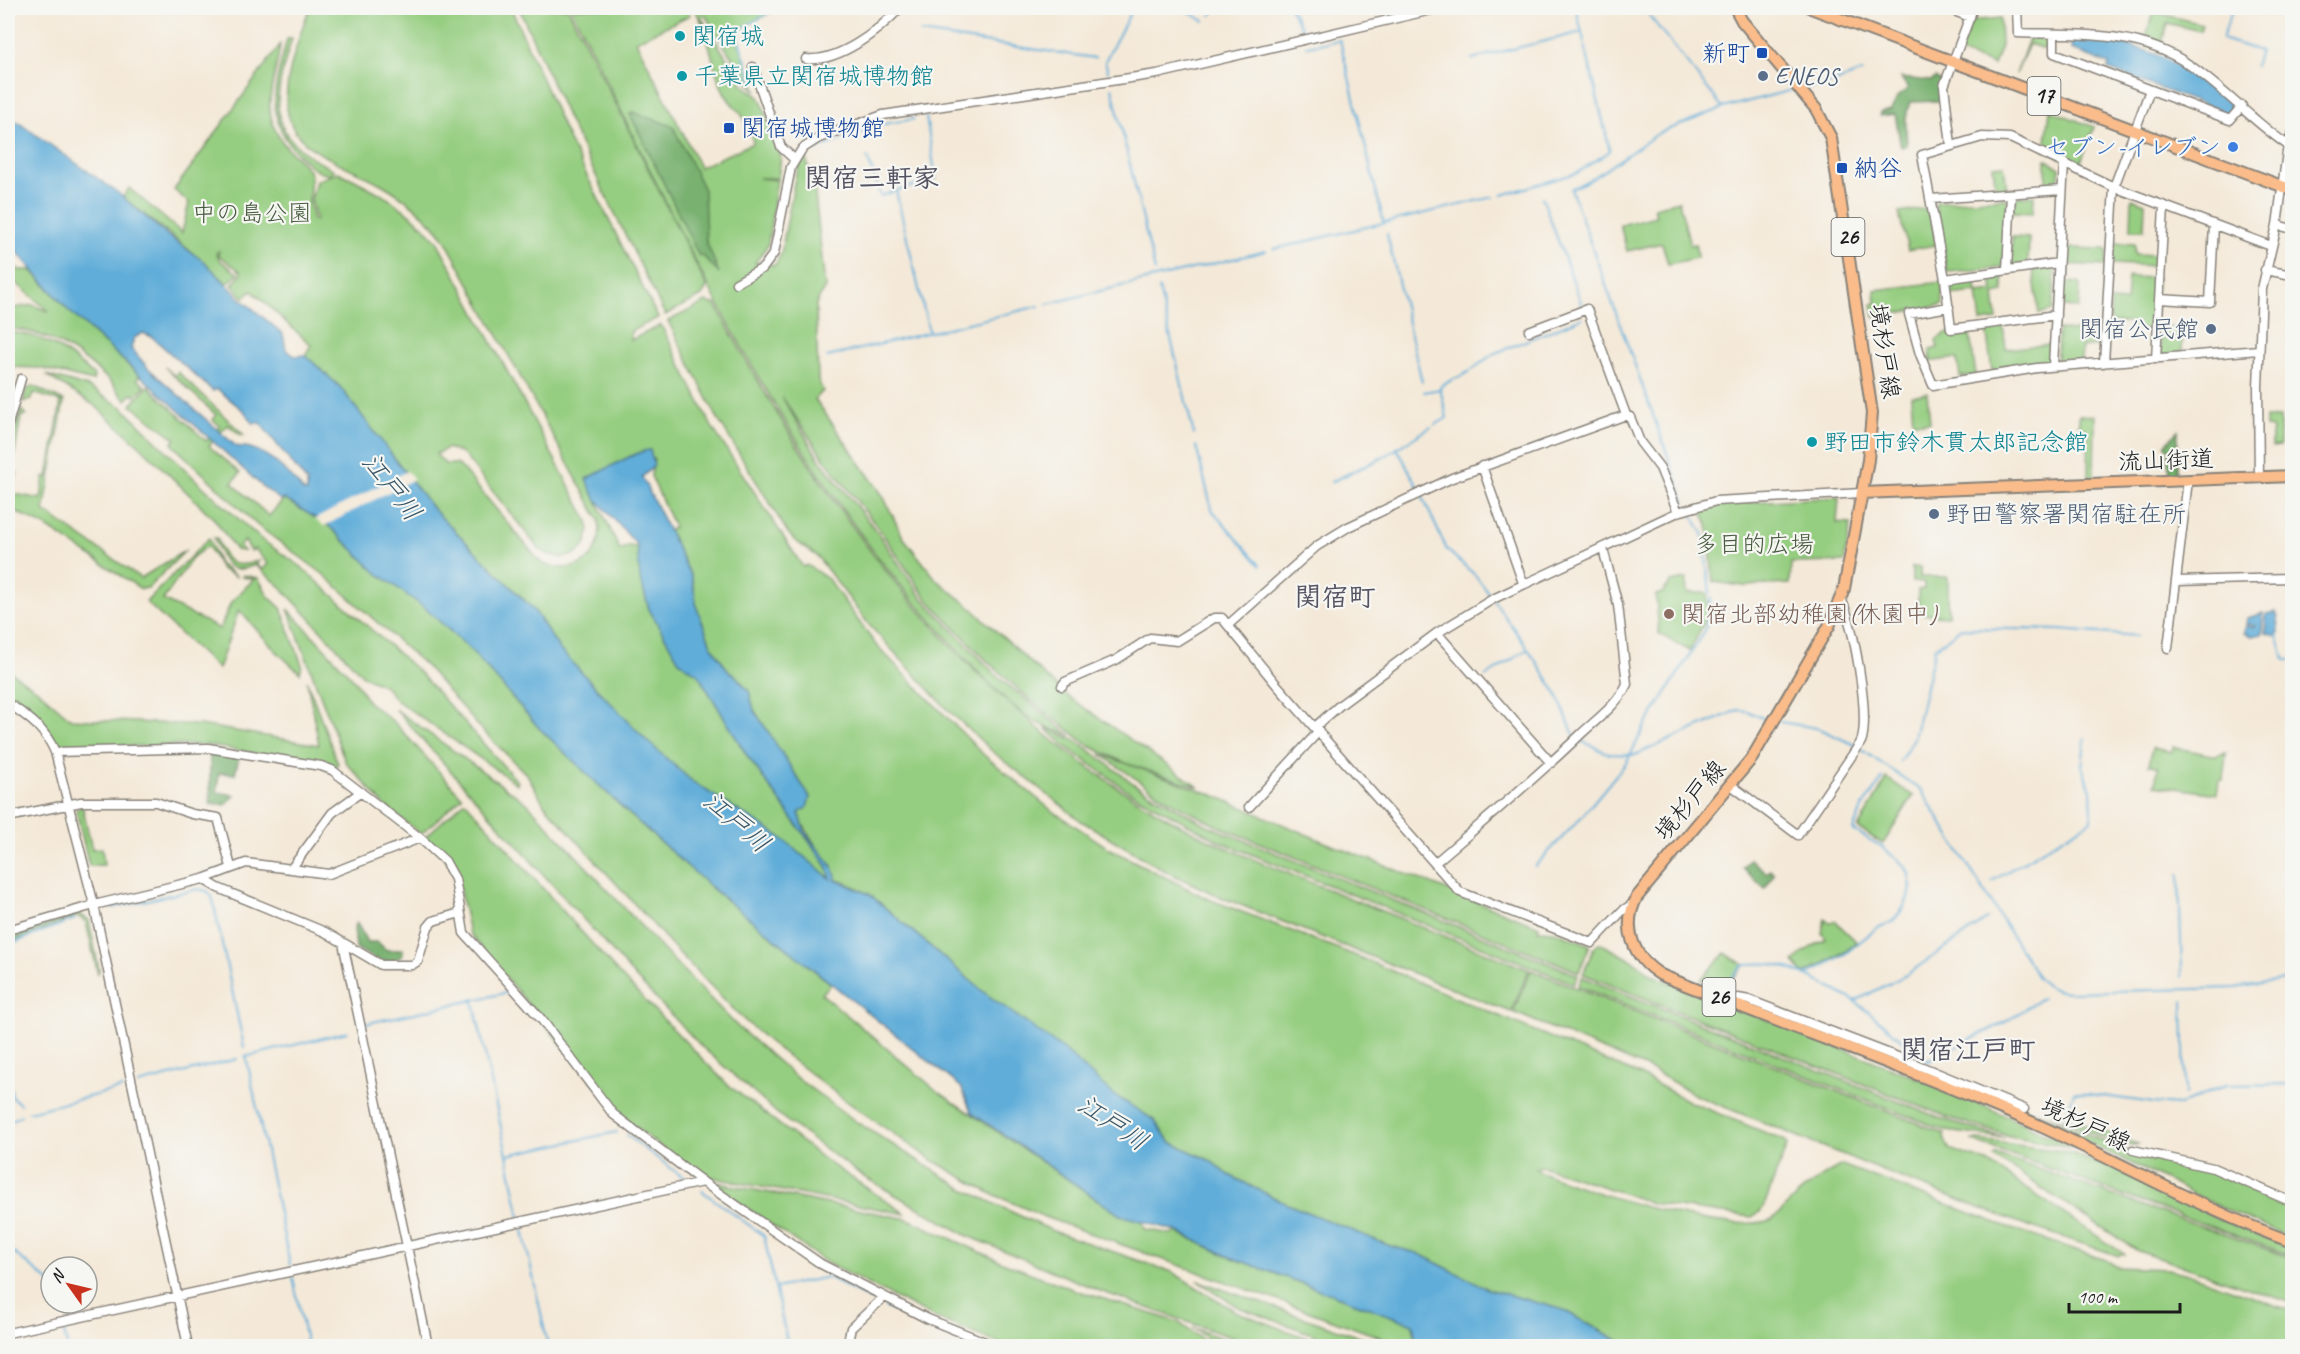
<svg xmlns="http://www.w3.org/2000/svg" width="2300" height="1354" font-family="Caveat,'Klee One',sans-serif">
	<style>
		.green { fill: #96ce81; stroke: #59754e; stroke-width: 1.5 }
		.forest { fill: #78b16f; stroke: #4a6646; stroke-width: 1.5 }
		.water { fill: #61add9; stroke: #3e647a; stroke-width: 1.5; fill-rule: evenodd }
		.pier { fill: #f4e9d8 }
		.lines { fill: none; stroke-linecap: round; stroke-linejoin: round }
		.stream { stroke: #61add9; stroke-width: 2 }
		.minor-casing { stroke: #88827a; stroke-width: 11 }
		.major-casing { stroke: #88827a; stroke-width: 14 }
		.minor { stroke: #fff; stroke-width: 8 }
		.major { stroke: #f9bc8a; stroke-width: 10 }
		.culture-dot { fill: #0f9aa8; stroke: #f6f6f2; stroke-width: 2 }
		.transit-dot { fill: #1a4fb4; stroke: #f6f6f2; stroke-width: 2 }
		.service-dot { fill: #5c6f8a; stroke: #f6f6f2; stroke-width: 2 }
		.shop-dot { fill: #3f7fe0; stroke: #f6f6f2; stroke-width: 2 }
		.education-dot { fill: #8d6e63; stroke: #f6f6f2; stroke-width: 2 }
		.labels { text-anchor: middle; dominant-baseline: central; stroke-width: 4.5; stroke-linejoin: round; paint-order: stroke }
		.shield { fill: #f6f6f2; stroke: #5d5d5c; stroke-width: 1.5 }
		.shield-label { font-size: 22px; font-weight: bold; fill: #1c1c1c }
		.culture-label { font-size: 24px; fill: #0d838f; stroke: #f6f6f2; text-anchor: start }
		.transit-label { font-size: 24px; fill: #164399; stroke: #f6f6f2; text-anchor: start }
		.service-label { font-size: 24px; fill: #4e5e75; stroke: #f6f6f2; text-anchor: start }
		.shop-label { font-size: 24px; fill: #366cbe; stroke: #f6f6f2; text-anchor: end }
		.park-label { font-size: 24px; fill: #475a3f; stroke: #f6f6f2 }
		.street-label { font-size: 24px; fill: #1c1c1c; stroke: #f6f6f2 }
		.education-label { font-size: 24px; fill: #785e54; stroke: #f6f6f2; text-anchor: start }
		.water-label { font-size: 26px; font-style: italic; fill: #385668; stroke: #f6f6f2 }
		.quarter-label { font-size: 27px; font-weight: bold; fill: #565363; stroke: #f6f6f2 }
	</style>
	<rect width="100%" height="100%" fill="#f6f6f2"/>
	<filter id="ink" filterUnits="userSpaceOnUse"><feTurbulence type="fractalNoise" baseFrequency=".0167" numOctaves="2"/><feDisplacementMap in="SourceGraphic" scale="12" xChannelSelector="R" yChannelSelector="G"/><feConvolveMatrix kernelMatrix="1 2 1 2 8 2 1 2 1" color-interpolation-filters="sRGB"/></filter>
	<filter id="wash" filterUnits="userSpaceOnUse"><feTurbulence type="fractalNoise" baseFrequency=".008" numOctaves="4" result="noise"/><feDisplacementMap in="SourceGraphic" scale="24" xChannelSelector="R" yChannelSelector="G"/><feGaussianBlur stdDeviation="1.35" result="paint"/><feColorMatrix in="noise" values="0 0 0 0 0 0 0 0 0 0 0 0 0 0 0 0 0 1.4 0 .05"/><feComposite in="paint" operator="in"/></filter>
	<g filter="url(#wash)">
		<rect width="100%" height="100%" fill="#f4e9d8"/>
		<path class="green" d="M310,8H511L566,134L658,318L631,331V340L661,325L712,427L803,567L807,565L828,579L876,645L984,755L1050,809L1110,849L1206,898L1354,955L1640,1075L1690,1102L1786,1141L1787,1145L1764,1206L1760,1212L1752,1217L1655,1204L1542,1166L1536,1168L1539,1171C1585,1191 1724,1236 1770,1220C1778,1217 1784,1208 1790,1202C1805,1188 1823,1174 1842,1165L2021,1232L2106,1260L2117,1267L2168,1269L2188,1274L2292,1311V1346H1628L1564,1310L1488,1289L1417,1253L1390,1246L1287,1204L1229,1175L1209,1160L1170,1142L1154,1120L1114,1095L1064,1050L986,994L869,894L847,883L836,880L801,821L799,813L810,797L754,710L749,691L734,674L729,672L711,645L697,608L692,578L669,531L674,527L651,476L654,459H625L587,480L620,550L628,546L636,547L639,550L640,578L649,609L679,661L698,674L746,754L827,866L831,879L779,836L694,783L647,741L560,650L534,610L434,510L340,387L305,355L311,345L252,291L244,298L232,285L241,274L240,271L218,255L219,251L216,253L220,260L238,274L227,284C195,252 157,226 123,197L129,188L182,233L189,203L174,190L280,45C276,81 257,110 284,144C292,155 306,162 311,175L309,200L313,220H316L311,199L316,181L338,172C377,190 409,208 437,241L588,521C594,554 564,567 539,549L463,454L448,448L436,454L445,464H456L461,467L541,563C576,577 604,559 599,520L444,238C427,216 407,199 383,185C316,149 267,147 294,55C299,39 303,23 310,8Z
			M519,8H568L707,287L702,296L665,315L569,121Z
			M571,8H686L690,15L636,41L700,167L753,143L749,123H746C742,111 733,107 727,97C711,72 712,35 694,8H778L739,30L737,36L756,90L747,82L705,15L701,17L743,85L759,97L762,103L781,157L778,178H759L777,180L768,245L755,263L775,265L781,254L796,173L805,156L814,184L825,287L816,304L818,380L823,391L815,399L883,496L903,537L936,579L968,605L1066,695L1199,787L1128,764L1089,746L1029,699L986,660L927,599L879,529L825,460L782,397L819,459L877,532L923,599L996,675L1071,736C1060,731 1044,728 1034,721C1002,701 971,664 945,636C778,457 678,225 571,8Z
			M2153,12L2202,24L2200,31L2167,23L2161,47L2145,40Z
			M2000,18L2001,46L1994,65L1962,54L1960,51L1972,21Z
			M2030,36L2049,37L2051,51L2029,44L2016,74Z
			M292,38C272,104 264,136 334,170L332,174C318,175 309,165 300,156C262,118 275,85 287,39Z
			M2050,110L2094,127L2079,167L2045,150Z
			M2046,159L2060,168L2057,188H2046Z
			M2004,165L2007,191L1996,192L1993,166Z
			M2034,195L2033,213L2013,212L2016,197Z
			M2005,198L2007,200L2004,264L2001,268L1947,272L1935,205L1937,202Z
			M2132,198L2145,203L2144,230H2131Z
			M1679,201L1690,245L1696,244L1697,258L1668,264L1662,243L1627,251L1620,225L1656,216L1654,207Z
			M1929,208L1936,245L1908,250L1899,213Z
			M2012,237L2029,238L2028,264L2013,266L2011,264Z
			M2114,243L2135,244V254L2158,255V266L2113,264Z
			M2063,248L2107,249L2106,266L2062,264Z
			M8,260L19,270H31L68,310L140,376L137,379L145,386L135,396L132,394L126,400C120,395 116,388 111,382C82,355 48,331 8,328V309L33,305L50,312L8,276Z
			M2052,267L2055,270L2053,310L2039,314L2033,270Z
			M2002,274L2004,292L1994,294L1997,320L1981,322L1977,293L1993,291L1991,276Z
			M2128,277L2157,278L2154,330L2131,329V323L2110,322L2111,301L2126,302Z
			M1975,278L1977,292L1950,295L1951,281Z
			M1942,282L1943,305L1874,317L1872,304L1876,303L1875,290Z
			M2061,282L2080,283L2079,308L2060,307Z
			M706,302L716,305C827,515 972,715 1186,828C1233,853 1283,871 1332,891C1397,917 1463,943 1529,970L1511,1012L1223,898L1167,872L1081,821L992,751L947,709L870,626L817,556L794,540L788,533L719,421L668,321Z
			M2003,326L2006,349L2051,344L2048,364L1992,371L1986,328Z
			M2161,327L2183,328L2182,353L2162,356L2160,353Z
			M1969,330L1976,375L1960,377L1957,358L1927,362L1926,360L1931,359L1930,350L1938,348L1936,340L1946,333Z
			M2058,330L2103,332L2102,347L2082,346L2081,361L2059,362L2057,360Z
			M8,332C42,333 70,353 94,376L93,381L40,368L8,367Z
			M165,367L174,376L178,372L244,435L242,436L228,425L221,432L217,429L220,426L213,420L216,415Z
			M46,375L88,387L122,407L200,484L262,540L300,566L419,672L518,782L517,784L396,700L385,686L363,676L280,586L255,565C227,577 223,561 214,538H217C226,565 234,570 260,560L256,564L262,570L268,564L255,549L251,551L245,541L239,546L244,551L236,550L215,520L141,447L94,405Z
			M150,384V388L206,441L209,438L213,441L209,446L240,473L232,483L269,516L284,499L329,526L377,573L425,608L472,651L539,728L625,810L714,890L831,984L822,994L936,1090L1120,1215L1142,1220L1145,1229L1170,1234L1176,1232L1230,1257L1413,1324L1416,1341L1412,1346H1405L1047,1218L990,1193L932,1160L846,1101L769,1042L743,1019L678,952L544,804L528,776L481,729L426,666L323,574L258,526L175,447L172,443L176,439L131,405Z
			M33,386L64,401L44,511L141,578L186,550L148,588L141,589L45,526L8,508V498L14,494L41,499L44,477H48L61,402L34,393L30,400L23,402L26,390Z
			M1927,393L1930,422H1913L1911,396Z
			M21,409L27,415L21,416L12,471L17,472L15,481H11L8,493V453Z
			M2079,415L2095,416L2094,478H2088C2088,467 2090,437 2086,429L2079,428Z
			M2265,418H2280V446L2272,447V428L2265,427Z
			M1839,497L1837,523L1851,524L1844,562L1791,563L1790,584L1744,586L1713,582L1708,524L1700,508L1716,504Z
			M209,538L219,564L237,577L221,569L208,546L193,557L163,600L220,629L231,602L254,579L242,577L243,575L258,578L269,597L281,608L302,665L300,673L275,650L239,610L218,669L146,602Z
			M1912,567H1920V577H1948V616L1923,614L1918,606V590L1924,589V582H1912Z
			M1686,579L1687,593H1707L1708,614L1690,651L1659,634L1656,595L1662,593L1671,582Z
			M288,609L356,682L368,702L394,722L462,797L421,834L383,804L345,761Z
			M8,670L39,691L71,719L200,725L319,745L307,681L338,764L334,767L207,745L65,747L55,741L44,724L8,697Z
			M395,709L528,804L668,955L738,1027L798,1079L858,1123L962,1188L1001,1207L1053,1231L1172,1272L1235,1311L1328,1346H1256L1100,1291L966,1235L864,1177L780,1116L702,1047L637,979Z
			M1045,728L1077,741L1137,786L1209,826L1578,975L1574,984L1221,842L1131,793L1066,747Z
			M2173,747L2216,756L2226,753L2223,780H2219L2217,794L2155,785L2158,766L2149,765L2152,748L2172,752Z
			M1100,754L1211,794L1322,841L1539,926L1538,930L1554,931L1590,945L1579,972L1213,824L1161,796Z
			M1887,778L1913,796L1883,844L1858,828Z
			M465,801L622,977L727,1084L829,1163L906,1214L698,1175L622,1117L469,933L457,876L438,847L425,837Z
			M82,805L92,849L102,848L104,865L89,866L76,810Z
			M78,913L89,920L99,970L98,975L86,922L77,916L8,943V939Z
			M1825,918L1829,922L1835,921L1857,942L1843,953L1804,974L1794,962L1803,952L1826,939L1822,933Z
			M1599,943L1632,960L1654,976L1956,1093L2076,1148L2009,1136L1947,1117L1583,974L1594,947Z
			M1725,953L1744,965L1725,988L1701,979Z
			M1531,970L1945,1134L1944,1137L1949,1149L1987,1162L2124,1254L2119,1256L2017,1222L1886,1172L1695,1095L1654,1071L1513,1012Z
			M1582,977L1940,1118L2004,1138L1946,1131L1578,986Z
			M1926,1070L2153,1161L2155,1157L2176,1163L2187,1169L2189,1165L2220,1173L2292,1204V1237C2233,1216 2179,1186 2122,1159C2058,1128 1992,1099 1926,1070Z
			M2036,1111L2063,1121L2065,1117L2140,1145H2123Z
			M1979,1140L2069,1152L2097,1164L2108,1161L2213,1216L2292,1247V1256L1973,1141Z
			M1996,1154L2292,1258V1303L2138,1251L1994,1157Z
			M718,1183L908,1219L1002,1262L1072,1289L1178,1322L1211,1346H1005L929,1315L829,1264L716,1187Z
			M1198,1281H1199L1385,1346H1345L1238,1307Z
			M1193,1328L1244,1346H1218Z"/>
		<path class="forest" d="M1901,78L1931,81L1936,78L1942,81V101L1910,102C1904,117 1906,129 1907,145L1901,147L1895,114L1880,116V113L1891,110L1897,98L1908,88Z
			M632,112L673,126L704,190L706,241L719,273L702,255L699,256L630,114Z
			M2178,430L2177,473L2170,472L2167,458L2170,451L2165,445Z
			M210,752L239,757L235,774L219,773L217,792L235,795L225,805L210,804Z
			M1750,859L1767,873L1770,870L1774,874L1765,889L1743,868Z
			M357,923L367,942H378C388,953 388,951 403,949V954C387,970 372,957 356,948L354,928Z"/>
		<path class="water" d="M2071,39C2129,41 2165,52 2211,87C2219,93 2231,100 2235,108L2228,114L2108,69L2109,64L2071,49Z
			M8,115L117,192L167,235L206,263L240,298L283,334L286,350L295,356L305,355L340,387L434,510L534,610L560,650L647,741L694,783L779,836L831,879L827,866L746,754L698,674L679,661L649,609L640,578L637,545L595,498L586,479C600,473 639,449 650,450L654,466L642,477L692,578L697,608L711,645L729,672L734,674L749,691L754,710L810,797L807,808L799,813C802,821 803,829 808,836C816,849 837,864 836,880L869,894L986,994L1064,1050L1114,1095L1154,1120L1170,1142L1209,1160L1229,1175L1287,1204L1390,1246L1417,1253L1488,1289L1563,1310L1628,1346H1431L1416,1341L1413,1324L1230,1257L1176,1231L1120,1215L972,1113L961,1087L714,890L625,810L539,728L472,651L425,608L377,573L329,526L284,499L282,501L263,487L68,310L8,242ZM143,333L152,337L213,391L217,389L244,411L253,423H260L307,482V492L303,491C292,476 270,453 250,448C245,446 241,448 236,446L148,368L131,348L134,338Z
			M2275,612L2278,617L2279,633L2275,636L2265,633L2266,614Z
			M2263,613L2262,634L2252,636L2244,633L2246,626L2254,627L2256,625L2246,624L2247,618Z"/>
		<path class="pier" d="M407,471L414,479L330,523L324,526L315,519Z"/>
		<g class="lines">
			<path class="stream" d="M1182,8L1204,21
				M1290,8L1304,32
				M1643,8L1723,108L1792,90
				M2233,8L2222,39L2260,51L2255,66
				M1211,15L1218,8
				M921,33L1095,58
				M1307,46L1340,40L1384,224
				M1472,59L1582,32
				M1108,72L1105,61L1133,8
				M751,80L738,36L739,30L777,8
				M1112,88L1155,271
				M1806,88L1824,86L1862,72
				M926,117L936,179L896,191L929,332
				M815,150L884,124L914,119
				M867,157L881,196L896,191
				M1502,195L1577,173L1610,151L1576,8
				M1542,197L1582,305L1580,306
				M1387,234L1422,382
				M1274,249L1493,197
				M1159,289L1194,435
				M1047,304L1266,251
				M827,357L1039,306
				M1424,392L1440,389
				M1435,425L1447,418L1440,388L1442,385L1469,372L1493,354L1582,318
				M1196,446L1212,510L1260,565
				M1397,448L1419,489
				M1331,482L1382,458L1431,427
				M1422,496L1447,550L1476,576L1489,594
				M1685,503L1571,189L1593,178L1659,133L1723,108
				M1692,515L1703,533L1710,593
				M1494,601L1528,649
				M2277,635L2285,660H2292
				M1485,677L1528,649L1557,694L1574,735
				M1780,722L1817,728L1853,744L1921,790L2037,976C2047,987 2055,992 2071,992L2235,988L2292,979
				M1579,740L1609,754L1635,755L1738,710L1747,711L1767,720
				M1900,761L1914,738L1935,648L1961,628L2059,630L2138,636
				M1535,866L1578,821L1626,763L1645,726L1705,631L1711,597
				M2179,874L2182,977
				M1992,881L2092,820L2091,790L2082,767L2085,738
				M111,908L198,889L207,891L212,896L244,1047
				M8,945L75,919
				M1805,976L1845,954L1877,928L1892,922L1905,906L1911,888L1909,874L1905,866L1882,847L1853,830L1863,806L1883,778
				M1722,988L1742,966C1782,955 1821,984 1855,1001L1906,975L1987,919
				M473,999L507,1155L617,1132
				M2183,1000L2185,1094
				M1855,1001L1928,1061L2007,1021L2042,998
				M364,1024L510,992
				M246,1056L290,1265
				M245,1057L347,1032
				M8,1071L12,1097L20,1104
				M138,1084L237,1059
				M2164,1104L2180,1105L2226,1085L2292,1084
				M29,1112L123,1088
				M2066,1117L2074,1092L2161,1104
				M8,1123L21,1115
				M627,1135L688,1181
				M507,1155L520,1217
				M702,1191L764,1236L788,1346
				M523,1230L548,1346
				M8,1248L51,1283
				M293,1278L307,1346
				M776,1288L828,1277L871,1300
				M57,1303L60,1314
				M885,1307L972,1346
				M63,1327L67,1346"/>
		</g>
	</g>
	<g filter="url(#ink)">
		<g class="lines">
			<g class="minor-casing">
				<path id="minor" d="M1946,8L1970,17
					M2017,8L2018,33C2076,35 2138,30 2188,64C2225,89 2255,124 2292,148
					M2054,34V53L2230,120L2242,106
					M806,59C840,62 878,31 900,8
					M753,67L781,147L794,159
					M1951,145L1944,86L1973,8
					M1931,199L2062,190
					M2277,225L2292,229
					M2007,270L2011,194
					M2265,270L2292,275
					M1945,279L2058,263
					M736,283L763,268L774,253L791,167L802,149L819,138L883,115L1157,74L1440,8
					M2159,299L2210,302L2214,225
					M1949,307L1909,314L1920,354L1933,385L2037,368L2259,350
					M2056,315L1951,329L1945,279L1922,155L1982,137L2010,138L2114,187L2271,246
					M1529,331L1587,309L1626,415L1630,417L1640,442L1660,468L1678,512
					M2156,359L2164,206
					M2104,363L2114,187L2150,90
					M2053,366L2064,163
					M8,424L21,379
					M1482,466L1523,583
					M2259,478L2258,387L2262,289L2277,225L2288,145L2292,134
					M2177,581L2290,578L2292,586
					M1228,625L1317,546L1348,527L1452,478L1626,415
					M1437,633L1551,763
					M2168,648L2188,480
					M1062,686L1065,682L1116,660L1150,638L1177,641L1214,618H1222L1276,684L1460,892L1592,943L1622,911L1634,903
					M8,703C28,717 45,728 55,752L94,905L188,1346
					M1315,727L1340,705L1437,633L1493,599L1678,512L1716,501L1862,493
					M55,752L208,748L321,766L332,770L420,838L445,861L455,879L464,933L542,1020L613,1114L703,1182L821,1264L928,1319L995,1346
					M1731,785L1798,835L1855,751C1857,748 1861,743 1862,739C1869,710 1854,626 1841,599
					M1249,807L1319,731
					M8,817L81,802H156L192,814L218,818L231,867
					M1436,862C1485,820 1535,779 1581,734C1597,719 1618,704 1627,684L1618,605L1603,549
					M291,869L332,813L361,792
					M203,879L218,888L325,932L381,965H412L418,961L428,927L433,921L460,913
					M8,930L94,905L203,879L246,863L329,874L420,838
					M343,943L428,1346
					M1731,1002L1738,998L1749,1000L1908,1061L2024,1109
					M2133,1150L2213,1168L2292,1202
					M8,1333L703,1182
					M847,1346L851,1328L884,1297"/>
			</g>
			<g class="major-casing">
				<path id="major" d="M1735,8L1742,21L1816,109L1831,138L1872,413L1868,460L1844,589L1829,626L1752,758L1637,897C1621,927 1633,958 1661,975C1780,1024 1902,1065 2020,1117C2112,1157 2198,1208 2292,1242
					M1811,8L2292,190
					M1862,493L2292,476"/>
			</g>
			<use href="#minor" class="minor"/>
			<use href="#major" class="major"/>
		</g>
	</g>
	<g class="culture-dot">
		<circle cx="680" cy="36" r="6"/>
		<circle cx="682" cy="76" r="6"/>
		<circle cx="1812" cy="442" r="6"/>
	</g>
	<g class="transit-dot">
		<rect x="1756" y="47" width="12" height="12" rx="3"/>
		<rect x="723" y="122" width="12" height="12" rx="3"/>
		<rect x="1836" y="162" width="12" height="12" rx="3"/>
	</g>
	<g class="service-dot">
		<circle cx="1763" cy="76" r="6"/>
		<circle cx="2211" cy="329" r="6"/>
		<circle cx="1934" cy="514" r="6"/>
	</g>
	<circle class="shop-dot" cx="2233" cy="147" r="6"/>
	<circle class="education-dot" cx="1669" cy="614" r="6"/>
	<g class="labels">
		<g class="shield">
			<rect x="2027.5" y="77" width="33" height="38" rx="4.5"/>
			<rect x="1831.5" y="218" width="33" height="38" rx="4.5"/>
			<rect x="1702.5" y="978" width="33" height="38" rx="4.5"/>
		</g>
		<g class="shield-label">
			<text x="2044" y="96">17</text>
			<text x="1848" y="237">26</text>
			<text x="1719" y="997">26</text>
		</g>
		<g class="culture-label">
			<text x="692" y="36">関宿城</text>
			<text x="694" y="76">千葉県立関宿城博物館</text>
			<text x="1824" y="442">野田市鈴木貫太郎記念館</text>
		</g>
		<g class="transit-label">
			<text x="1750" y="53" text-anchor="end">新町</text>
			<text x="741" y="128">関宿城博物館</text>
			<text x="1854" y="168">納谷</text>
		</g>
		<g class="service-label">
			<text x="1775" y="76">ENEOS</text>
			<text x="2199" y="329" text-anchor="end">関宿公民館</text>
			<text x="1946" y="514">野田警察署関宿駐在所</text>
		</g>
		<g class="shop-label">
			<text x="2221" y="147">セブン-イレブン</text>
		</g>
		<g class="park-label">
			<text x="252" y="213">中の島公園</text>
			<text x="1754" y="544">多目的広場</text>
		</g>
		<g class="street-label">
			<text transform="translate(1885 351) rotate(82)">境杉戸線</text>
			<text transform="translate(2166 460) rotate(-2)">流山街道</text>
			<text transform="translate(1690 800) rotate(-50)">境杉戸線</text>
			<text transform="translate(2086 1124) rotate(25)">境杉戸線</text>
		</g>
		<g class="education-label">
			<text x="1681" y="614">関宿北部幼稚園(休園中)</text>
		</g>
		<g class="water-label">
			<text transform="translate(392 487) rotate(52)">江戸川</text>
			<text transform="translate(737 822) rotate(41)">江戸川</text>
			<text transform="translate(1113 1123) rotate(34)">江戸川</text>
		</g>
		<g class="quarter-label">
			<text x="872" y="178">関宿三軒家</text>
			<text x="1335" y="597">関宿町</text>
			<text x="1968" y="1050">関宿江戸町</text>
		</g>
	</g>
	<rect width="2300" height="1354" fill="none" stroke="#f6f6f2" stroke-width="30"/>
	<g transform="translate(69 1285) rotate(304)"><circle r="28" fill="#f6f6f2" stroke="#9f9f9c" stroke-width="1.5"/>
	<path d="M0-4.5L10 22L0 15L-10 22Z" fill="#c8321e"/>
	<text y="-9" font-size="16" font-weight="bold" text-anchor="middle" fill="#1c1c1c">N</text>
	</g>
	<path d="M2069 1303v9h111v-9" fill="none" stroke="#1c1c1c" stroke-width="3"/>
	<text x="2078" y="1303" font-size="18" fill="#1c1c1c" stroke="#f6f6f2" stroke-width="4.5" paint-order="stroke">100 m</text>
</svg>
